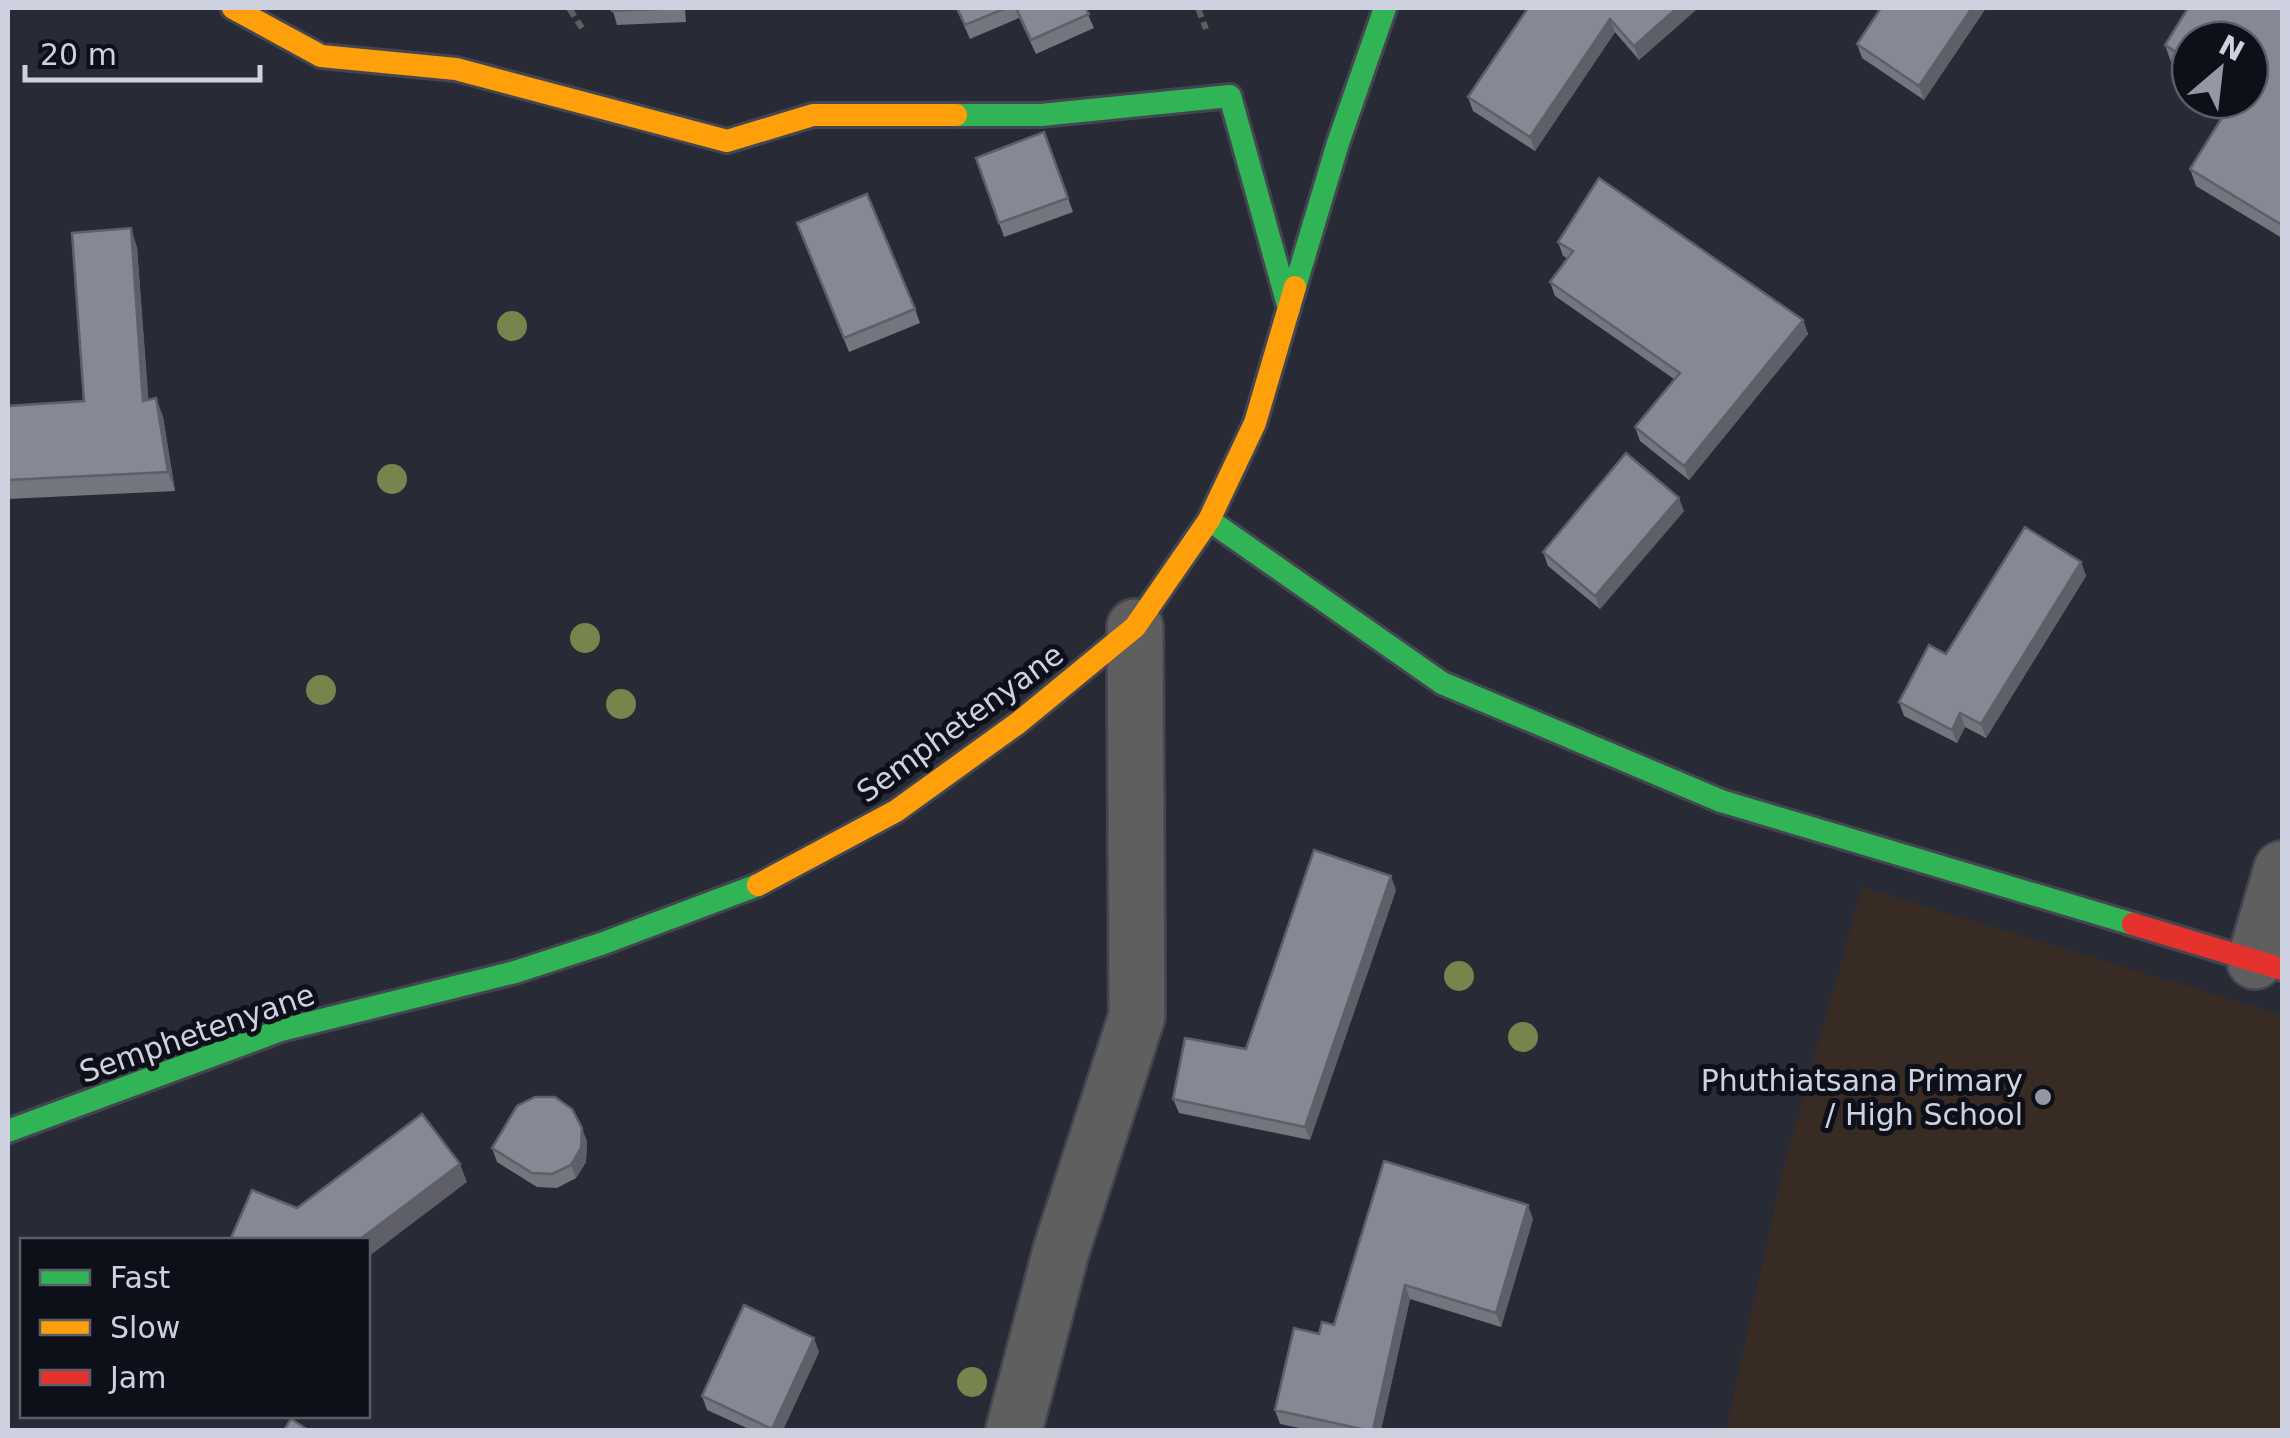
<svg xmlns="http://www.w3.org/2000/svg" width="2290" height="1438" font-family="'DejaVu Sans',sans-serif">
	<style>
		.education { fill: #382b24 }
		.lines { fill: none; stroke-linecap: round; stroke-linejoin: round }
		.street-casing { stroke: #434650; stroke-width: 60 }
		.fast-casing { stroke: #434650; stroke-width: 28 }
		.slow-casing { stroke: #434650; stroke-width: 28 }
		.jam-casing { stroke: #434650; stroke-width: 28 }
		.path { stroke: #5d5e61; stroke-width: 6; stroke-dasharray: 10 5; stroke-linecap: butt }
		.street { stroke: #5e5f5e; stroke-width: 55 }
		.fast { stroke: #30b455; stroke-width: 22 }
		.slow { stroke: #ff9f0a; stroke-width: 22 }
		.jam { stroke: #e5322d; stroke-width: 22 }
		.tree { fill: #76854c }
		.wall { fill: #73757f }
		.shaded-wall { fill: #5e5f68 }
		.building { fill: #868894; stroke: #5e5f68; stroke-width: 2.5 }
		.poi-dot { fill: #9497a4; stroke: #0e1019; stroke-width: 4 }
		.labels { text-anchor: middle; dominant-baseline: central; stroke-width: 10; stroke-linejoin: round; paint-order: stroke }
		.street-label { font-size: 30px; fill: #ced1e0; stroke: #0e1019 }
		.poi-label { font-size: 30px; fill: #ced1e0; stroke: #0e1019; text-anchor: end }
	</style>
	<rect width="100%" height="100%" fill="#282a36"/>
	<path class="education" d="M1862,887L2282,1015V1430H1726L1781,1178Z"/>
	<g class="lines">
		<g class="street-casing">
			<path id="street" d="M2255,961L2282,869
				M1014,1430L1061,1251L1137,1016L1135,627"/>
		</g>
		<g class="fast-casing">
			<path id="fast" d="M956,115H1041L1230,96L1289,309
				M1295,287L1338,143L1385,8
				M1209,520L1442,683L1721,801L2133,924
				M8,1131L281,1030L515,972L601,944L758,885"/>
		</g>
		<g class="slow-casing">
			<path id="slow" d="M233,8L321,56L456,69L727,141L813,115H956
				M758,885L896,811L1018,723L1135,627L1209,520L1255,423L1295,287"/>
		</g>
		<g class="jam-casing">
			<path id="jam" d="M2133,924L2282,969"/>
		</g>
		<path class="path" d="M569,8L582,28
			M1198,8L1206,29"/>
		<use href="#street" class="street"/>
		<use href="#fast" class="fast"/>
		<use href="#slow" class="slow"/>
		<use href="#jam" class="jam"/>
	</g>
	<g class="tree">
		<circle cx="512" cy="326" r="15"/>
		<circle cx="392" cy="479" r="15"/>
		<circle cx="585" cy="638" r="15"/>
		<circle cx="321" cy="690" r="15"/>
		<circle cx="621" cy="704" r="15"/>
		<circle cx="1459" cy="976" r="15"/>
		<circle cx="1523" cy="1037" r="15"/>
		<circle cx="972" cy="1382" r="15"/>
	</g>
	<path class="wall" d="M612,8H685L686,22L617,25Z
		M956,8H1085L1094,28L1036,54L1019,18L970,39Z
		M1528,8H1698L1639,60L1615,32L1535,151L1473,111L1468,97Z
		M1986,8L1924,100L1862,58L1857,44Z
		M2282,8V238L2196,186L2190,169L2232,100H2250L2190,40V74L2171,62L2165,45Z
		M1044,132L1073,212L1004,237L976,158Z
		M802,237L915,309L920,323L849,352Z
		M1558,242L1803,320L1808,334L1689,480L1640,441L1635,427L1674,379L1555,296L1550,282L1567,258L1563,256Z
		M137,247L148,400L156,398L163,417L175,491L8,499V406L84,401Z
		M1684,511L1600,609L1548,566L1543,552Z
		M2081,562L2086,576L1986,738L1965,727L1957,743L1904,716L1899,702L1946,654Z
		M1396,890L1310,1140L1179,1113L1173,1099L1246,1049Z
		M587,1141L586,1162L576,1178L557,1188L537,1187L497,1162L492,1148Z
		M1384,1161L1533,1219L1501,1327L1410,1299L1381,1430H1309L1280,1424L1275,1410L1319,1334L1334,1325Z
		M819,1352L783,1430H751L707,1410L702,1396Z"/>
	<path class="shaded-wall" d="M1677,8H1698L1639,60L1634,46Z
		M1972,8H1986L1924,100L1919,86Z
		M1610,19L1615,32L1535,151L1530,137Z
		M131,228L137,247L150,419L143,401Z
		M1803,320L1808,334L1689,480L1684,466Z
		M156,398L163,417L175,491L168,472Z
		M1679,498L1684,511L1600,609L1595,596Z
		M2081,562L2086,576L1986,738L1981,724Z
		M1960,713L1965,727L1957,743L1952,730Z
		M1391,876L1396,890L1310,1140L1305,1127Z
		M582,1128L587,1141L586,1162L576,1178L571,1165Z
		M460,1164L467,1182L368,1257V1240H359Z
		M1528,1205L1533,1219L1501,1327L1496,1313Z
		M1405,1285L1410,1299L1381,1430H1373Z
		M814,1338L819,1352L783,1430H773Z"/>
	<path class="building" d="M612,8H680L612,11Z
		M957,8H1006L965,25Z
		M1016,8H1085L1089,14L1031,40Z
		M1528,8H1677L1634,46L1610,19L1530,137L1468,97Z
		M1881,8H1972L1919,86L1857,44Z
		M2188,8H2282V225L2190,169L2233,100H2250V40H2190V61L2165,45Z
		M1044,132L1068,198L999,223L976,158Z
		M1599,178L1803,320L1684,466L1635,427L1680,373L1550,282L1573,251L1558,242Z
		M867,194L915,309L844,338L797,223Z
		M131,228L143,401L156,398L168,472L8,480V406L84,401L72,233Z
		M1626,453L1679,498L1595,596L1543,552Z
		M2025,527L2081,562L1981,724L1960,713L1952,730L1899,702L1929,645L1946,654Z
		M1314,850L1391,876L1305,1127L1173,1099L1185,1038L1246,1049Z
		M535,1097H555L572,1109L582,1128L581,1148L571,1165L552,1174L532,1173L492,1148L517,1106Z
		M422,1114L460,1164L359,1240H230L252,1190L297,1208Z
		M1384,1161L1528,1205L1496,1313L1405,1285L1373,1430H1366L1275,1410L1294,1328L1319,1334L1322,1322L1334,1325Z
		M744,1305L814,1338L772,1429L702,1396Z
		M291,1419L308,1430H284Z"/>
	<circle class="poi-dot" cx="2043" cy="1097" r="10"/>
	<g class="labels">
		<g class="street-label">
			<text transform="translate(960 723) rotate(-36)">Semphetenyane</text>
			<text transform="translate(197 1033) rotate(-19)">Semphetenyane</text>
		</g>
		<g class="poi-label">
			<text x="2023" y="1080">Phuthiatsana Primary<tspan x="2023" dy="34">/ High School</tspan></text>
		</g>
	</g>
	<rect width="2290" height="1438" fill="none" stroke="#ced1e0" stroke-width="20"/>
	<rect x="20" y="1238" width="350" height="180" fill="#0e1019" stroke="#5b5d69" stroke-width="2.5"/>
	<rect x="40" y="1270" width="50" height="15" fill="#30b455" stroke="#5b5d69" stroke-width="2.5"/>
	<text x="110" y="1288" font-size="30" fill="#ced1e0">Fast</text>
	<rect x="40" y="1320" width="50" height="15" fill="#ff9f0a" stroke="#5b5d69" stroke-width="2.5"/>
	<text x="110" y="1338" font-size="30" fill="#ced1e0">Slow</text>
	<rect x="40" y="1370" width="50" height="15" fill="#e5322d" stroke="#5b5d69" stroke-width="2.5"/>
	<text x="110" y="1388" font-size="30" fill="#ced1e0">Jam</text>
	<g transform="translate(2220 70) rotate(28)"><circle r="48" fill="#0e1019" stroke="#5b5d69" stroke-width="2.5"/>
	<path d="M0-8L18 38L0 25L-18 38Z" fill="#9497a4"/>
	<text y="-15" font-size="28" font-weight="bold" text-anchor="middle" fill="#ced1e0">N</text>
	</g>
	<path d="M25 65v15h235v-15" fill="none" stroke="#ced1e0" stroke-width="5"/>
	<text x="40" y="65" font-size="30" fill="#ced1e0" stroke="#0e1019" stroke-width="8" paint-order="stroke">20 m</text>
</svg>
